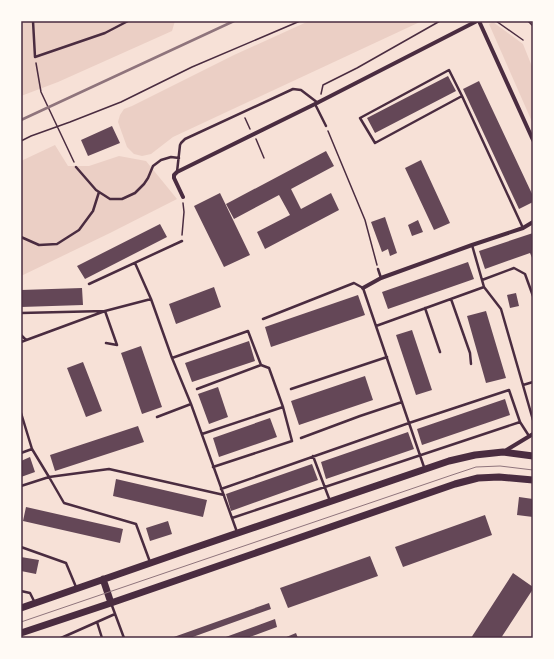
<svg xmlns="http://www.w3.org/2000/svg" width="554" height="659" font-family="'Fira Sans',sans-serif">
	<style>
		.green { fill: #ebcfc5 }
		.building { fill: #644757 }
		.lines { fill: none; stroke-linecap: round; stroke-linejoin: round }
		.path { stroke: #4a2c40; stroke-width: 1.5 }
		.service { stroke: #4a2c40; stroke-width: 2.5 }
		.minor { stroke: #4a2c40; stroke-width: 4 }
		.secondary { stroke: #4a2c40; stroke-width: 7 }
		.tram { stroke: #8f747c; stroke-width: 1 }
		.rail { stroke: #8f747c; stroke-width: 2.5 }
		.neatline { fill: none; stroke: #4a2c40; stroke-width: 1.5 }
	</style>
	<rect width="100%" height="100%" fill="#f7e1d7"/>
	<path class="green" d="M21,21H175L172,31L58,82L21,96Z
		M309,21H422L173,137L151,154L142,156L134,154L127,147L118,122L120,115L124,109L132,106L234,55Z
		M493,22L523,44L533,69V124L489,24Z
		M55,145L68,166H89L119,156L146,161L177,199L110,233L21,276V161Z"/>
	<path class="building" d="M448,76L456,91L375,133L367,118Z
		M479,81L533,196V202L519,209L463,89Z
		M112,126L120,143L88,156L81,140Z
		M326,151L334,166L291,189L301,209L331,193L339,210L265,249L257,232L290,215L279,195L234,219L226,204Z
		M421,160L450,223L434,230L405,168Z
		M220,193L250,255L224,267L194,206Z
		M385,217L397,253L390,256L388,249L382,252L371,222Z
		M418,220L423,232L412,236L408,225Z
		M160,224L167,237L85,279L77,266Z
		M533,233V260L530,253L485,269L479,251Z
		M468,262L474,279L388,309L382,292Z
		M214,287L221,307L176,324L169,304Z
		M82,288L83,305L21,307V290Z
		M516,293L519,306L510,308L507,295Z
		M358,295L365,315L271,347L265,327Z
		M486,311L506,378L486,383L467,316Z
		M412,330L432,390L416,395L396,335Z
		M249,341L255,361L192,382L185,363Z
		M141,346L162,407L142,414L121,353Z
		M83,362L102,411L86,417L67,368Z
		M365,376L373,400L299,425L291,401Z
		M218,387L228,417L209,424L198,394Z
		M505,399L510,415L422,445L417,429Z
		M270,418L277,437L219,457L213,438Z
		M138,426L144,442L55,471L50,455Z
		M408,432L414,449L326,479L321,462Z
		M30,457L35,472L21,477V461Z
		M312,464L318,480L231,511L226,494Z
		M116,479L207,500L203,517L113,496Z
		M519,497L533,499V517L517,515Z
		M26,507L123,529L120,543L23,521Z
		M485,515L492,535L403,567L395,547Z
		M168,521L172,534L150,541L146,528Z
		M370,556L378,576L288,608L280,588Z
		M21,557L39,560L36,574L21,571Z
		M513,573L533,587V589L501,638H471Z
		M269,603L271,609L190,638H171Z
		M275,619L277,627L247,638H223Z
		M296,633L298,638H284Z"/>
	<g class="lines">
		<path class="path" d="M496,21L523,40
			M528,21L533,26
			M36,63L41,92L74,162
			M321,94L323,85L357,68L440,21
			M245,118L250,129
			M328,131L365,220L377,265
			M256,139L264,158
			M21,141L31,136L70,122L121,102L192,67L300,21
			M182,235L184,212L183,203"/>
		<path class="service" d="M33,21L35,57L105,33L128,21
			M462,96L449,70L360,118L375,143L462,96L523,228
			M315,104L326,126
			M76,167L96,190L110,199H122L135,193L144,184L148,178L153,166L161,160L171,157L179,158
			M177,172L180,145L181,143L185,139L293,89L301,90L318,103
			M21,237L39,245L57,244L79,230L93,211L99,192
			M472,245L484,287L501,309L533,420
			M135,263L151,299
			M378,269L381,278
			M482,280L514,268L525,274L533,296
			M89,284L182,241
			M451,299L470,353L471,364
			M425,308L440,352
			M21,313L105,311L117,345L106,343
			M263,319L354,283L363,288L424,467
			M376,326L484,287
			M21,335L26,340
			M21,342L105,311L151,299L172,358L248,331L261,365L197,389
			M172,358L191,404L237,532
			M523,385L533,382
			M291,389L387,357
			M21,413L32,449L49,477L64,503L136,524L150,562
			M157,417L191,404
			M202,434L283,407L269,368L261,365
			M301,438L360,416L402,402
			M21,453L32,449
			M313,456L330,501
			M213,467L292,441L283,407
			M21,486L49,477L109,469L224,495
			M221,489L409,423L509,390L520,422
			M232,518L520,422L529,436
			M21,547L66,563L76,587
			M21,591L30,593L35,603
			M111,603L124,638
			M97,622L102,638
			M61,638L115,614"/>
		<path class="minor" d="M479,21L533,140
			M183,197L174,178V175L177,172L315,104L477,21
			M363,288L381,278L472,245L523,228L533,222
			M505,451L533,434"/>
		<path class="secondary" d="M103,579L111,603
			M21,608L185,551L449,461L475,455L503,452L533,456
			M21,633L111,603L455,484L478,478L499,477L533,480"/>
		<path class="tram" d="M21,622L452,475L476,467L500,466L533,470"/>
		<path class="rail" d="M21,120L234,21"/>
	</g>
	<rect width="554" height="659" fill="none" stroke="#fffaf5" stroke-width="44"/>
	<rect x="22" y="22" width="510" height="615" class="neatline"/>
</svg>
